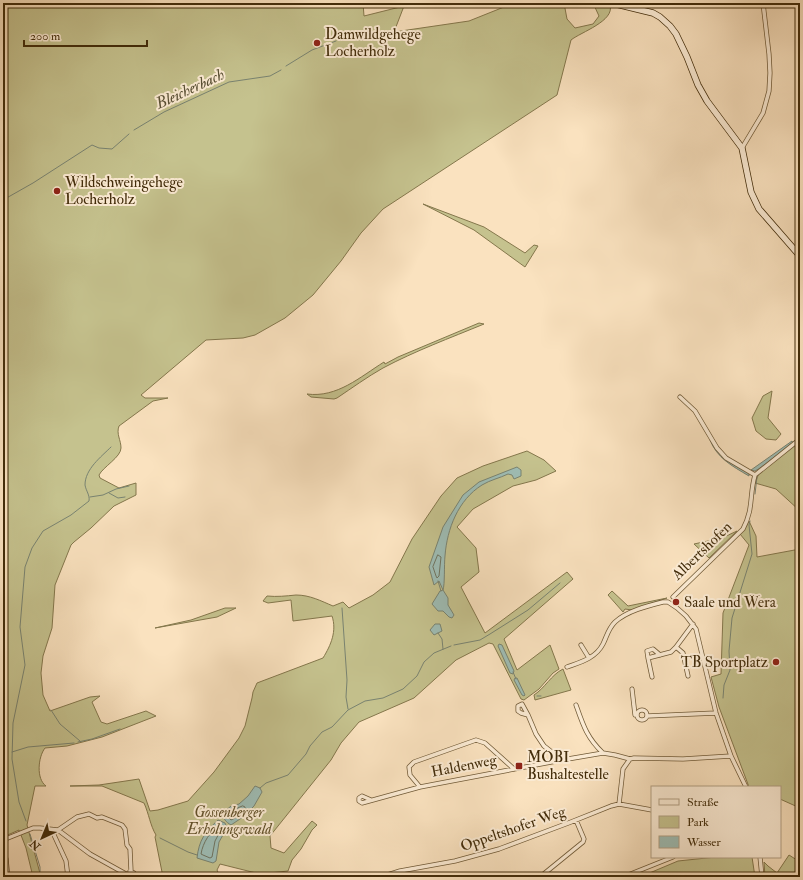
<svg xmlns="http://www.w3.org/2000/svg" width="803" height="880" font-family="'IM FELL Double Pica',serif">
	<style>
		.green { fill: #c5c28e; stroke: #84774c }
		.water { fill: #9ebdb5; stroke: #798371 }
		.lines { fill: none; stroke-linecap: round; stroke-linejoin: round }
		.shore { stroke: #707460; stroke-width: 1 }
		.stream { stroke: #798371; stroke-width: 1 }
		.minor-casing { stroke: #705a37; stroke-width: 5 }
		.secondary-casing { stroke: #422c0a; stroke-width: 7 }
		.minor { stroke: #fcecd5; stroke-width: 3.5 }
		.secondary { stroke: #fcecd5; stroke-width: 5.5 }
		.poi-dot { fill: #8f2418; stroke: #fcecd5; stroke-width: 1.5 }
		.labels { text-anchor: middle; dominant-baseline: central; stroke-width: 4; stroke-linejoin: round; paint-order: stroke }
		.poi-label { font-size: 15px; fill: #422c0a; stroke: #fcecd5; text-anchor: start }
		.street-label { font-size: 15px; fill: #422c0a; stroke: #fcecd5 }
		.park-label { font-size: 15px; font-style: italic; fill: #63522b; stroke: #fcecd5 }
		.water-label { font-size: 16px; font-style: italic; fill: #595035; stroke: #fcecd5 }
	</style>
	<rect width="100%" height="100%" fill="#fae2bf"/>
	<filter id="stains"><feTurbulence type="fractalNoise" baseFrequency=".005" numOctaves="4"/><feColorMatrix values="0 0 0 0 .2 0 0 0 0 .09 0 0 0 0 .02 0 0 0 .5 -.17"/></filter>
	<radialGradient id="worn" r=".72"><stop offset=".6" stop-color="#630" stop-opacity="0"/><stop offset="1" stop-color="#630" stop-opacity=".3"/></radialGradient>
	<path class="green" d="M3,3H363L364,16L404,6L394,32L469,21L514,3H564L567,19L575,28L593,24L599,16L593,3H605L610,5C615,21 581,32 571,40L557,95L383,209L361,233L341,261L313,295L285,318L255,335L243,338L206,340L141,395L145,398H168L153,401L119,426C116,434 121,440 121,448C121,457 103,467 99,475L100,478L119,488L136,483V495L114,506L91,528L74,542L71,545L55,585L52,628L43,656L41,673L43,695L50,711L90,697L100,696L92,702L101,722L107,724L146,711L156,716L102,737L67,746L45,748C38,757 36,779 46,786H35L27,825L41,877H33L26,848L19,830L3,837V818L4,817L3,810Z
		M423,204L484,227L525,253L534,245L538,246L525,267L474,230Z
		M479,323L484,324C450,338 415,351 383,368C367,377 352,388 337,398L334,399L311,397L307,394C337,398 360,377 384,362L385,364L398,357Z
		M772,391L768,418L781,434L776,440L766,439L756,431L752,418L763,396Z
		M800,441V511L776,489L755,483L759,473Z
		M527,451L544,460L556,471L536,480L513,486L473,509L457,527L476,548L479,572L461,587L485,633L567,572L573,579L504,639L517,670L550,645L559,669L553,673L539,689L524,700L521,699L493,644L489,643L456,660L414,698L359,722L341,743L331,760L270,836L271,848L284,853L312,821L317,825L312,830L301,849L292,860L288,871L260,874L220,864L217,870L220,877H163L155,837L156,835C150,825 149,814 144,803L102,786H70L99,785L139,779L150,811L158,810L188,801L214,772L239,738L245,726L252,698L253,692L257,683L323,658C331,645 337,631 332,616L293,621L291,600L268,603L263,601L267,596C277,597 286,596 296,595C310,595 321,601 333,606L343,602L349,608L373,595L390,582L412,539L441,496L457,478L483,466Z
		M749,521L756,536L757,557L800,549V808L780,799V787H749L719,707L711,677L721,674L723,613L749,545L740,534L746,527Z
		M737,531L709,558L694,544L722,538Z
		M612,591L628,606L667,598L632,610L625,609L623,612L608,595Z
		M225,608H236L217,617L155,628L191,620Z
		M563,669L571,690L535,700L534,695C545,688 551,675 563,669Z
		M789,855L800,862V877H765L764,862L768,866L777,873Z
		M716,857H752L755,877H640L678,861Z"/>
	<path class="water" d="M711,439L724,457L731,463L749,473V476C732,466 717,458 710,440Z
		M792,441L793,443L760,468L755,471L751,470Z
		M517,467L521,470V476L514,479L512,475L508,474C500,478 490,480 482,485C458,500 447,529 445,556C444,565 445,584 443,590L448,598V605L454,615L452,618L449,617L443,611H438L432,604L440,591L443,590L439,581L434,585L429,567L443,527L463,495L479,482Z
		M435,624H440L442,631L434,635L430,630Z
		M499,644L502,645L514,671L513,674L510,673L498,646Z
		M515,678H517L525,695L524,696L522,695L514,680Z
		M255,786L260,788L262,792L254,806L243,817L231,825C226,822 223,819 223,813L231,806L239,804L248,796Z
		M218,820L225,823L227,828L219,842L216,861L213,863L197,858C199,840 205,832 218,820Z"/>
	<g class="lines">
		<path class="shore" d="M438,555L441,557L439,576L437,578L436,576L433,567Z
			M243,806L245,807V809L235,818L231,820L228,817L227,814L233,810Z
			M219,825H221L222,828L215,841L212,857L210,858L203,855L201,854C203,842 210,832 219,825Z"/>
		<path class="stream" d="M286,66L312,50L336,41
			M134,130L164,112L229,82L270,76L281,70
			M3,200L33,183L92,145L99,148L112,149L129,134
			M109,493L118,498L125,497
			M755,494L757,477
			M90,497L103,495L116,489L129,486
			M438,581L441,591
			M342,608L347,680L346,697L348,709
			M438,633L442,639L443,649
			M454,645L480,640L490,634L528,610L560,583
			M513,672L516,679
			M537,696H541
			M723,698L724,685L730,670L729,651L732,618L752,554L749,525L750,521
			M51,710L60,724L80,741
			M78,742L92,739L120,729
			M12,752L28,747L74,743
			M260,788L266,783L288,775L306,754L310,746L322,732L332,727L348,710L365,701L383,698L403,689L417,676L424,662L434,653L451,646
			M26,821L19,802L12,759L13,723L25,665L20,627L25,567L32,548L43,531L71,515L89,501C90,495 86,491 85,485C85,469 101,457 111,447
			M30,834L40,867V877
			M160,838L188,852L197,855"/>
		<g class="minor-casing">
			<path id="minor" d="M742,148L763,113L769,91L770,73L769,54L763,3
				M680,397L695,411L717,448L726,458L755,475
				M673,597L743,529C754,508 749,496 755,475L800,439
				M581,645L589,658
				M676,647L683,653L688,676
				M660,655L653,649L647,651L648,658L671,652L676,647L693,624
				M648,658L652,677
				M567,667C581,662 596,658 603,644C607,636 608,629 615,622C627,611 647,606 663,602H668L677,608L686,616L696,629L716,713L731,756L746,787
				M632,689L635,715
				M576,705C583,725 587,738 603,753
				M637 715a5 5 0 1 1 10 0a5 5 0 1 1-10 0Z
				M528,715L522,704L518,706V711L521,713L528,715L536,734L544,746L562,760
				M647,716L716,713
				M420,787L410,775L409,767L414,762L476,740L485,743L514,769
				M371,800L362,796L359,798V801L362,803L420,787L562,760L603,753L615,755L630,759L634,758L683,759L731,756
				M619,804L623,769L630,759
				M54,830V835L66,861L68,877
				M58,830L77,817L89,814L97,818L102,817L122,825L125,829L127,845L130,849L131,871
				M3,840L33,828H40L58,830L90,854L126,874L127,877
				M3,851L6,859L8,877
				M760,857L762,877
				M130,871L134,873L136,877
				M381,877L400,871L455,861L499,849L571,822L611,806L619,804L652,810
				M540,877L583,842L584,839L576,820
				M623,877L673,857"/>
		</g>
		<g class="secondary-casing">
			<path id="secondary" d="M612,3L653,13L660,17L670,26L676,34L687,57L698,85L707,101L742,148L751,192L759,209L800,256"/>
		</g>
		<use href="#minor" class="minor"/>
		<use href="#secondary" class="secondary"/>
	</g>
	<g class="poi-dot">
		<circle cx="317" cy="43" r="4"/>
		<circle cx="57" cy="191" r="4"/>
		<circle cx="676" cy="602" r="4"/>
		<circle cx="776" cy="662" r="4"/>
		<rect x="515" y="762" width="8" height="8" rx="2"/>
	</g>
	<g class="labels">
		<g class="poi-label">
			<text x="325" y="34">Damwildgehege<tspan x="325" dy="17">Locherholz</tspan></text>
			<text x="65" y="182">Wildschweingehege<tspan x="65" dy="17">Locherholz</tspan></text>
			<text x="684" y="602">Saale und Wera</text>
			<text x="768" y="662" text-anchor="end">TB Sportplatz</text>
			<text x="527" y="757">MOBI<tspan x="527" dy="17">Bushaltestelle</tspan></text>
		</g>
		<g class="street-label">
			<text transform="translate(702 551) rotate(-44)">Albertshofen</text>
			<text transform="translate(464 766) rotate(-11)">Haldenweg</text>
			<text transform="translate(513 829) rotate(-19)">Oppeltshofer Weg</text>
		</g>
		<g class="park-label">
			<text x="229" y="812">Gossenberger<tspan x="229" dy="17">Erholungswald</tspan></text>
		</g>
		<g class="water-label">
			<text transform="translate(190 89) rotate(-25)">Bleicherbach</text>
		</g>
	</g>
	<rect width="803" height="880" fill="none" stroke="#fae2bf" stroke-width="16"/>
	<rect x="4" y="4" width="795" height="872" fill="none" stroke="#422c0a" stroke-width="2"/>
	<rect x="8" y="8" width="787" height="864" fill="none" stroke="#422c0a"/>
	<rect x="651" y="786" width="130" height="72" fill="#fcecd5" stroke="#b29f84"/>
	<rect x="659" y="799" width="20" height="6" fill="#fcecd5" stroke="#b29f84"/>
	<text x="687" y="806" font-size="12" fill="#422c0a">Straße</text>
	<rect x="659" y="816" width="20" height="12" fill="#c5c28e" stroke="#b29f84"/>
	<text x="687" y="826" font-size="12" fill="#422c0a">Park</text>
	<rect x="659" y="836" width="20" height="12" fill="#9ebdb5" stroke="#b29f84"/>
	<text x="687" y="846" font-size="12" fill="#422c0a">Wasser</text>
	<g transform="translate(42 838) rotate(224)" stroke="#fcecd5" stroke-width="3" paint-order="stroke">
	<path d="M0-3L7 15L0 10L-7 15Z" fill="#422c0a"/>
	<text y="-6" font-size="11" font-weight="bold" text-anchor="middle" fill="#422c0a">N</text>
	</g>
	<path d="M24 40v6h123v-6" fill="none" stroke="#422c0a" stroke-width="2"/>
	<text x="30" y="40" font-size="12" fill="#422c0a" stroke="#fcecd5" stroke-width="3" paint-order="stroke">200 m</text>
	<rect width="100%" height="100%" filter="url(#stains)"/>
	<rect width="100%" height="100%" fill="url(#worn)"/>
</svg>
